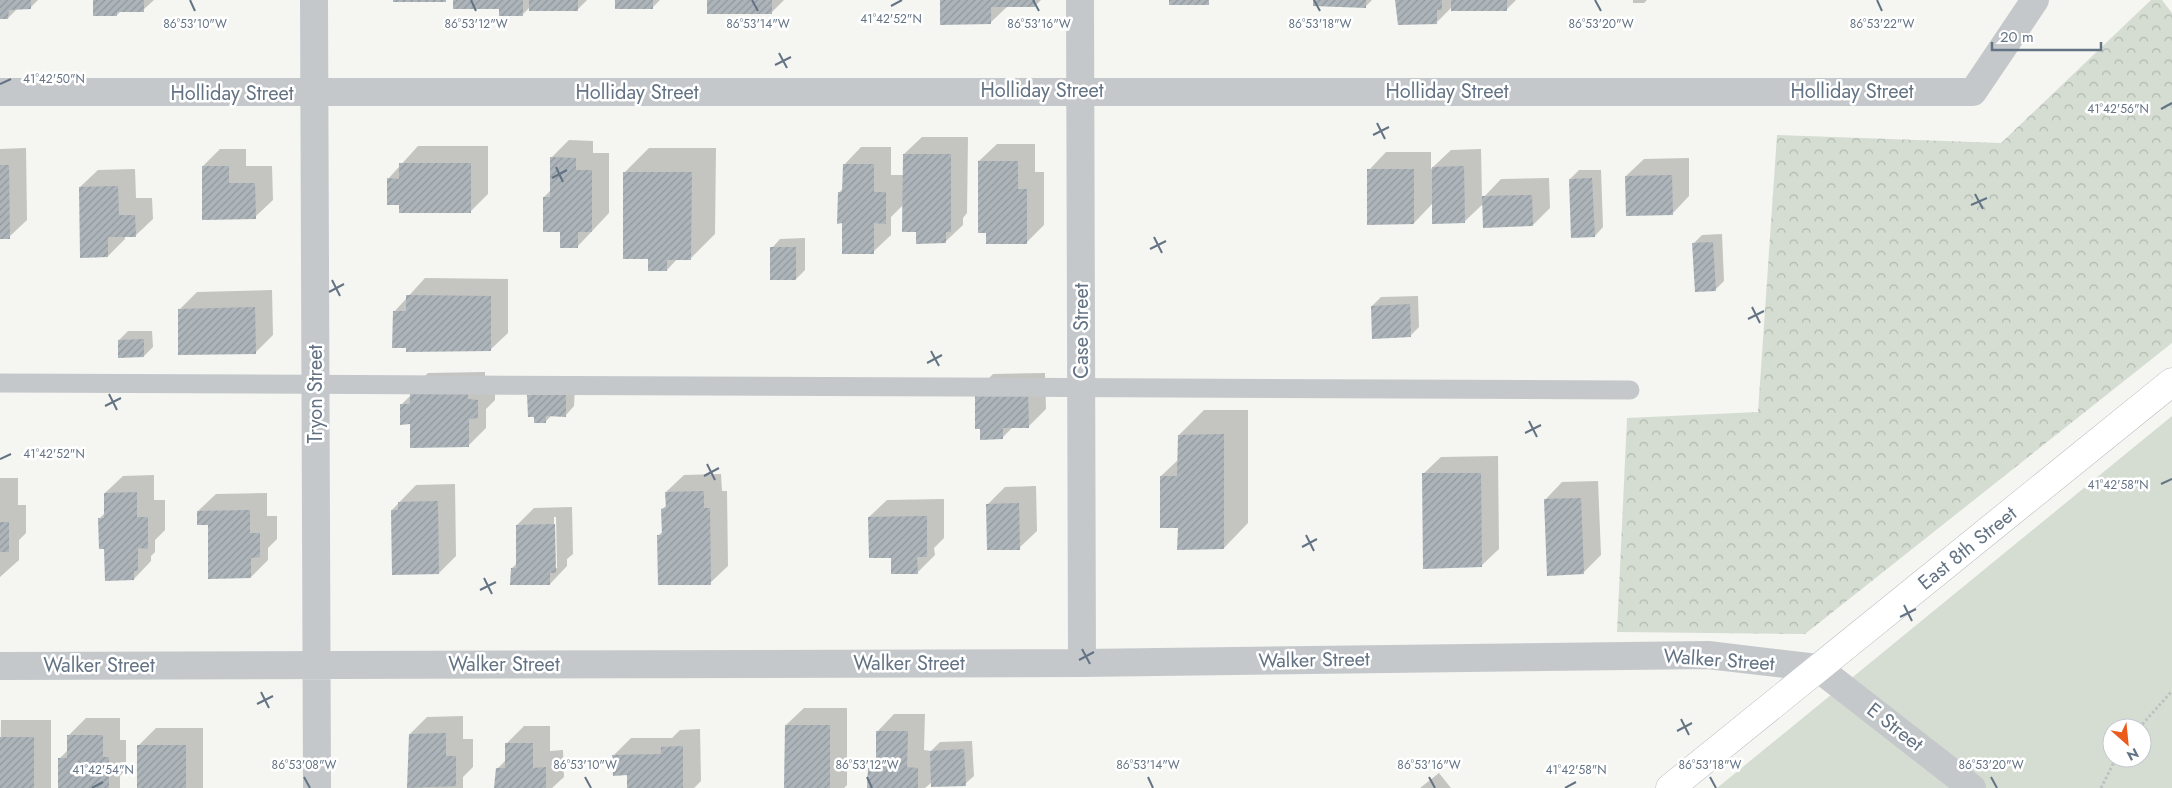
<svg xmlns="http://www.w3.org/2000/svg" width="2172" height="788" font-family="Jost,sans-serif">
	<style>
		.forest { fill: url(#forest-crowns) }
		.park { fill: #d5ddd2; fill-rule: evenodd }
		.shadow { fill: #0003; fill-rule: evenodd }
		.building { fill: url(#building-hatch) }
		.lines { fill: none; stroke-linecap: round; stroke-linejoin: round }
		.secondary-casing { stroke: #b7bbc0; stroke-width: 29 }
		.path { stroke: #bec0c2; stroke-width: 3; stroke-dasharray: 2.5 2.5; stroke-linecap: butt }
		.lane { stroke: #c5c8cb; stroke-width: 19 }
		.street { stroke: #c5c8cb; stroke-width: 28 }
		.secondary { stroke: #fff; stroke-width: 28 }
		.ticks { fill: none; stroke: #637384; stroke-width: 2 }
		.labels { text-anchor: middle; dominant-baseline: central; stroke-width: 5; stroke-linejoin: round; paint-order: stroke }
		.street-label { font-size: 20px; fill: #637384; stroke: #fff }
		.ticks-label { font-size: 12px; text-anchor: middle; fill: #637384; stroke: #fff; stroke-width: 5; stroke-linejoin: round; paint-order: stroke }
	</style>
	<defs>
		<pattern id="forest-crowns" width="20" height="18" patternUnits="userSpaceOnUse" patternTransform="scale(1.25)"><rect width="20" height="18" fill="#d5ddd2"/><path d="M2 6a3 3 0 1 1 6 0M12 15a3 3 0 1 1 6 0" fill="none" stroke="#b0b8b0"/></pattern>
		<pattern id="building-hatch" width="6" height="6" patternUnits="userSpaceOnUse" patternTransform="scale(1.25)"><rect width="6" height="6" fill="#adb4ba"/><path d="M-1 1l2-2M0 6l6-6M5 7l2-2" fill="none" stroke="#90979d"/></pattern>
	</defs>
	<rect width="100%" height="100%" fill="#f5f6f1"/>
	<path class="forest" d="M2151,0H2162L2172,13V343L1805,634L1617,632L1627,418L1758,412L1777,135L2001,143Z"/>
	<path class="park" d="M2172,416V788H1717ZM2112,728H2142V758H2112Z"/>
	<path class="shadow" d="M0,0H38L30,8H18L8,18H0Z
		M94,0H154L143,10L121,11L117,15Z
		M454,0H587L577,10L530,7L523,14L500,8Z
		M616,0H660L652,8Z
		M708,0H784L772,12Z
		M941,0H1041L1035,6H1008L990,23Z
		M1314,0H1372L1366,6Z
		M1396,0H1516L1507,9L1452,7L1436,23Z
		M1633,0H1647L1644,3H1633Z
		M922,137H968L967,213L963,218V225L945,242L918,231L904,204L891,217V235L873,252L843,222L839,193L843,188L844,165L861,147H891V175H904V154Z
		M569,140L593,141V153H609V213L578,246L561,231L544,197L551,190V158Z
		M997,144H1035V172H1044V225L1026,243L979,161Z
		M418,146H488V194L470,212L400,203L388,179Z
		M26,148L27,220L9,237L0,238V149Z
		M649,148H716L715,234L691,258H678L667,270L649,258L624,173Z
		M220,149H246V166H272L273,200L255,217L203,166Z
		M1481,149L1482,199L1501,179L1549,178L1550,208L1533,225L1484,203L1464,222L1433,203L1414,223L1369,170L1386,152H1431V169L1451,150Z
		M1689,158V196L1672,214L1626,176L1644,159Z
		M135,169L136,198H152L153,219L135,236H125V239L108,256L80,187L98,170Z
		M1579,170H1601L1603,227L1595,236L1570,179Z
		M1722,234L1724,281L1716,289L1693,244L1702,235Z
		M805,238V270L796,279L772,248L780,239Z
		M425,278L508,279V333L490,350L394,312Z
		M272,290L273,335L255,353L179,310L197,292Z
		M1418,296L1419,327L1410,336L1372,306L1381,297Z
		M128,331H152L153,347L144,356L119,340Z
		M485,372V382L495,383V400L486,409V428L468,446L412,423L402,404L411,395V390L428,373Z
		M1045,373L1046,409L1028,427H1013L1002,438L976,391L993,374Z
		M537,387H575L574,406L566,415H552L545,422L529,396Z
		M1204,410H1248V523L1224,548L1179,527L1161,476L1179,459V435Z
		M1498,456L1499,549L1481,566L1423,474L1441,457Z
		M721,474L722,491H727L728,566L710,583L658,536L663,531L662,509L667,505L666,492L684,475Z
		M154,475V500H165V530L155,540V552L151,556V561L134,579L106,548L100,518L105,513V493L123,476Z
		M0,478H18V505H26V533L19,540V560L0,577Z
		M1598,481L1601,555L1583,573L1545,500L1562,482Z
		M455,484L456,556L439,573L392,510L416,485Z
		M1036,486L1037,531L1019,548L987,505L1005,487Z
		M267,493V516H277V539L268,548V560L251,577L198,511L216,494Z
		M944,499V538L934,548L935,555L917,573L892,557L869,517L887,500Z
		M572,507L573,554L567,559V566L550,584L512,568L517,563V525L534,508ZM554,517H556L557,568H554Z
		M804,708H847V785L844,788H786V725Z
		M894,714H925L924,750L931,751L940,742L972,741L974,776L965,784L932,782L925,788H869V768L877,760V732Z
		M463,716V739H473V767L463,777V788H409L410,734L427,717Z
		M86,718H120V740H126V769L120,776V788H69L60,758L68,750V736Z
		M1,720H51V788H0Z
		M524,726H550V751L563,750L564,777L552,788H496L497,769L506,760V744Z
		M156,728H203V788H138V746Z
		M700,729L701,781L694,788H628V774L613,756L631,738H672L680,730Z
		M1439,773L1451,788H1420Z"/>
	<path class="building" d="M0,0H31V9L9,10L8,19H0Z
		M93,0H144V12H117V16H93Z
		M393,0H446V2H393Z
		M453,0H523V16H499V9H453Z
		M529,0H578V11H529Z
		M615,0H653V9H615Z
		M707,0H772V14H707Z
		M940,0H1035V7H991V24L940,25Z
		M1169,0H1209V5H1169Z
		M1313,0H1366V8L1313,6Z
		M1395,0H1442V10H1437V24L1398,25Z
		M1451,0H1507V11H1451Z
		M903,154H951V232H946V243L916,244V232H902Z
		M550,157L576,158V170H592V232H578V248H560V232H543V197H550Z
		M978,161H1018V189H1027V244H986V233H978Z
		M399,163H471V213H399V205H387V178L399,179Z
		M843,164H874V192H886V224L874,223V254H842V223L837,224L838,192H842Z
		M0,165H9L10,239H0Z
		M202,166H229V183H255L256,219L202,220Z
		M1464,166L1465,223L1432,224V167Z
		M1367,169H1414V224L1367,225Z
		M623,172H692L691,260H667V271H648V259H623Z
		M1672,175L1673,215L1626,216L1625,176Z
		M1592,178L1595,237L1571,238L1569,179Z
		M118,186L119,215H135L136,237H108V257L80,258L79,187Z
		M1532,195L1533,226L1483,228L1482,196Z
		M1713,242L1716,291L1695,292L1692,243Z
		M770,247H796V280H770Z
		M406,295L491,296V351L406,352V348H392L393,311H406Z
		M1410,304L1411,337L1372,339L1371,306Z
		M255,307L256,354L178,355V309Z
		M144,339V357L118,358V340Z
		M468,389V399L478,400V418L469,419V447L410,448V424L400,425V404H410V390Z
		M1028,390L1029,428H1003V439L980,440V429H975V391Z
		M527,395H566V417L546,416V423H534V417H528Z
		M1224,434V549L1177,550L1178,528H1160V476H1177L1178,435Z
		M1422,473H1481L1482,567L1423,569Z
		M704,491V508H710L711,585H658L657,535H662L661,509L666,508L665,492Z
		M137,492V517H148V549L138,548V571H134V580L105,581L104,549H99L98,518H104V493Z
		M1581,498L1584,574L1547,576L1544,499Z
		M438,501L439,574L392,575L391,510H398V502Z
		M1019,503L1020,550H987L986,504Z
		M250,510V533H260V557L251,558V578L208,579V525H197V511Z
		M927,516V557H917L918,574H891V558H869L868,517Z
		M0,522H9V552H0Z
		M555,524L556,573H550V585H510L511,568H516V525Z
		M785,725H830V788H784Z
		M876,731H908L907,767L918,768V788H867L868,768H876Z
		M446,733V756H456V786L407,788L409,734Z
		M67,735H103V757H109V788H58V758H67Z
		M0,737H34V788H0Z
		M505,743H533V768L546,767V788H494L496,768H505Z
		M137,745H186V788H137Z
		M683,746V788H627V775L613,776L612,755L661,754V747Z
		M964,749L966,786L931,787L930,751Z"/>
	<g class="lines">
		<g class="secondary-casing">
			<g id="secondary">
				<path id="s1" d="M1670,788L2172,382"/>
			</g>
		</g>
		<path class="path" d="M2139,728L2172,691
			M2101,788L2116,758"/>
		<path class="lane" d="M0,383L1630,390"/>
		<path class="street" d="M314,0L317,788
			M1080,0L1082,663
			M0,92H1973L2035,0
			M0,666L1082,663L1708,655L1818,668L1972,788"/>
		<use href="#secondary" class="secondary"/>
	</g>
	<path class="ticks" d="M190,0L195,11M471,0L476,11M752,0L758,11M1033,0L1039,11M1314,0L1320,11M1595,0L1601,11M1877,0L1882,11M891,6L902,0M779,53L787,68M775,65L791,57M0,84L11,79M2161,109L2172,103M1377,123L1385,139M1373,135L1389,127M556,167L563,182M552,178L567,170M1975,194L1983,209M1971,205L1987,198M1154,237L1162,253M1150,249L1166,241M332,280L340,296M329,292L344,284M1752,307L1760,323M1748,319L1764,311M931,351L939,366M927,363L942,355M109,394L117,410M105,406L121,398M1529,421L1537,437M1525,433L1541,425M0,459L11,454M707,464L715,480M704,476L719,468M2161,484L2172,479M1306,535L1314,551M1302,547L1317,539M484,578L492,594M480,590L496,582M1904,605L1912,621M1900,617L1916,609M1082,649L1090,664M1079,660L1094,652M261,692L269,708M257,704L273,696M1681,719L1689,735M1677,731L1692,723M304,777L310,788M585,777L591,788M867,777L872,788M1148,777L1153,788M1429,777L1435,788M1710,777L1716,788M1991,777L1997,788M92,788L103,782M1565,788L1576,782"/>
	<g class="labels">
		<g class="street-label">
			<text x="1042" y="90">Holliday Street</text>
			<text x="1447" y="91">Holliday Street</text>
			<text x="1852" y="91">Holliday Street</text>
			<text x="637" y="92">Holliday Street</text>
			<text x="232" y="93">Holliday Street</text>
			<text transform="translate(1081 331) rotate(-90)">Case Street</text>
			<text transform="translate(315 394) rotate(-90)">Tryon Street</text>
			<text stroke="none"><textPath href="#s1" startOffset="382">East 8th Street</textPath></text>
			<text transform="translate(1314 660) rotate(-1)">Walker Street</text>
			<text transform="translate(1719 660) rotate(4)">Walker Street</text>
			<text x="909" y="663">Walker Street</text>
			<text x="504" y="664">Walker Street</text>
			<text x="99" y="665">Walker Street</text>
			<text transform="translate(1895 727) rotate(38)">E Street</text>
		</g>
	</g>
	<g class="ticks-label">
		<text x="891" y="23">41°42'52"N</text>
		<text x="195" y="28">86°53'10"W</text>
		<text x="476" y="28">86°53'12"W</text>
		<text x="758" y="28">86°53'14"W</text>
		<text x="1039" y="28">86°53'16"W</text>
		<text x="1320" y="28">86°53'18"W</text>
		<text x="1601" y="28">86°53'20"W</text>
		<text x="1882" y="28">86°53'22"W</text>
		<text x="54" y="83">41°42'50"N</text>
		<text x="2118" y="113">41°42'56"N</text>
		<text x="54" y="458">41°42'52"N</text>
		<text x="2118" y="489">41°42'58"N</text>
		<text x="304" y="769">86°53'08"W</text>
		<text x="585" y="769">86°53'10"W</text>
		<text x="867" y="769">86°53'12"W</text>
		<text x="1148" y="769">86°53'14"W</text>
		<text x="1429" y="769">86°53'16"W</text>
		<text x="1710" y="769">86°53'18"W</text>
		<text x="1991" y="769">86°53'20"W</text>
		<text x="103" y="774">41°42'54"N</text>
		<text x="1576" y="774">41°42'58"N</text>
	</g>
	<g transform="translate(2127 743) rotate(153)"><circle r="24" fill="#ffffff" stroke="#c1c7ce"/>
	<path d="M0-4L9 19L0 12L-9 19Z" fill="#eb5c1c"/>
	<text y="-8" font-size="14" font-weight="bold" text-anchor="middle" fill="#637384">N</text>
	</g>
	<path d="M1992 42v8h109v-8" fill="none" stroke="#637384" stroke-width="2.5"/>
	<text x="2000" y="42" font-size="15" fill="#637384" stroke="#ffffff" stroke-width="4" paint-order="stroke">20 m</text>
</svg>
